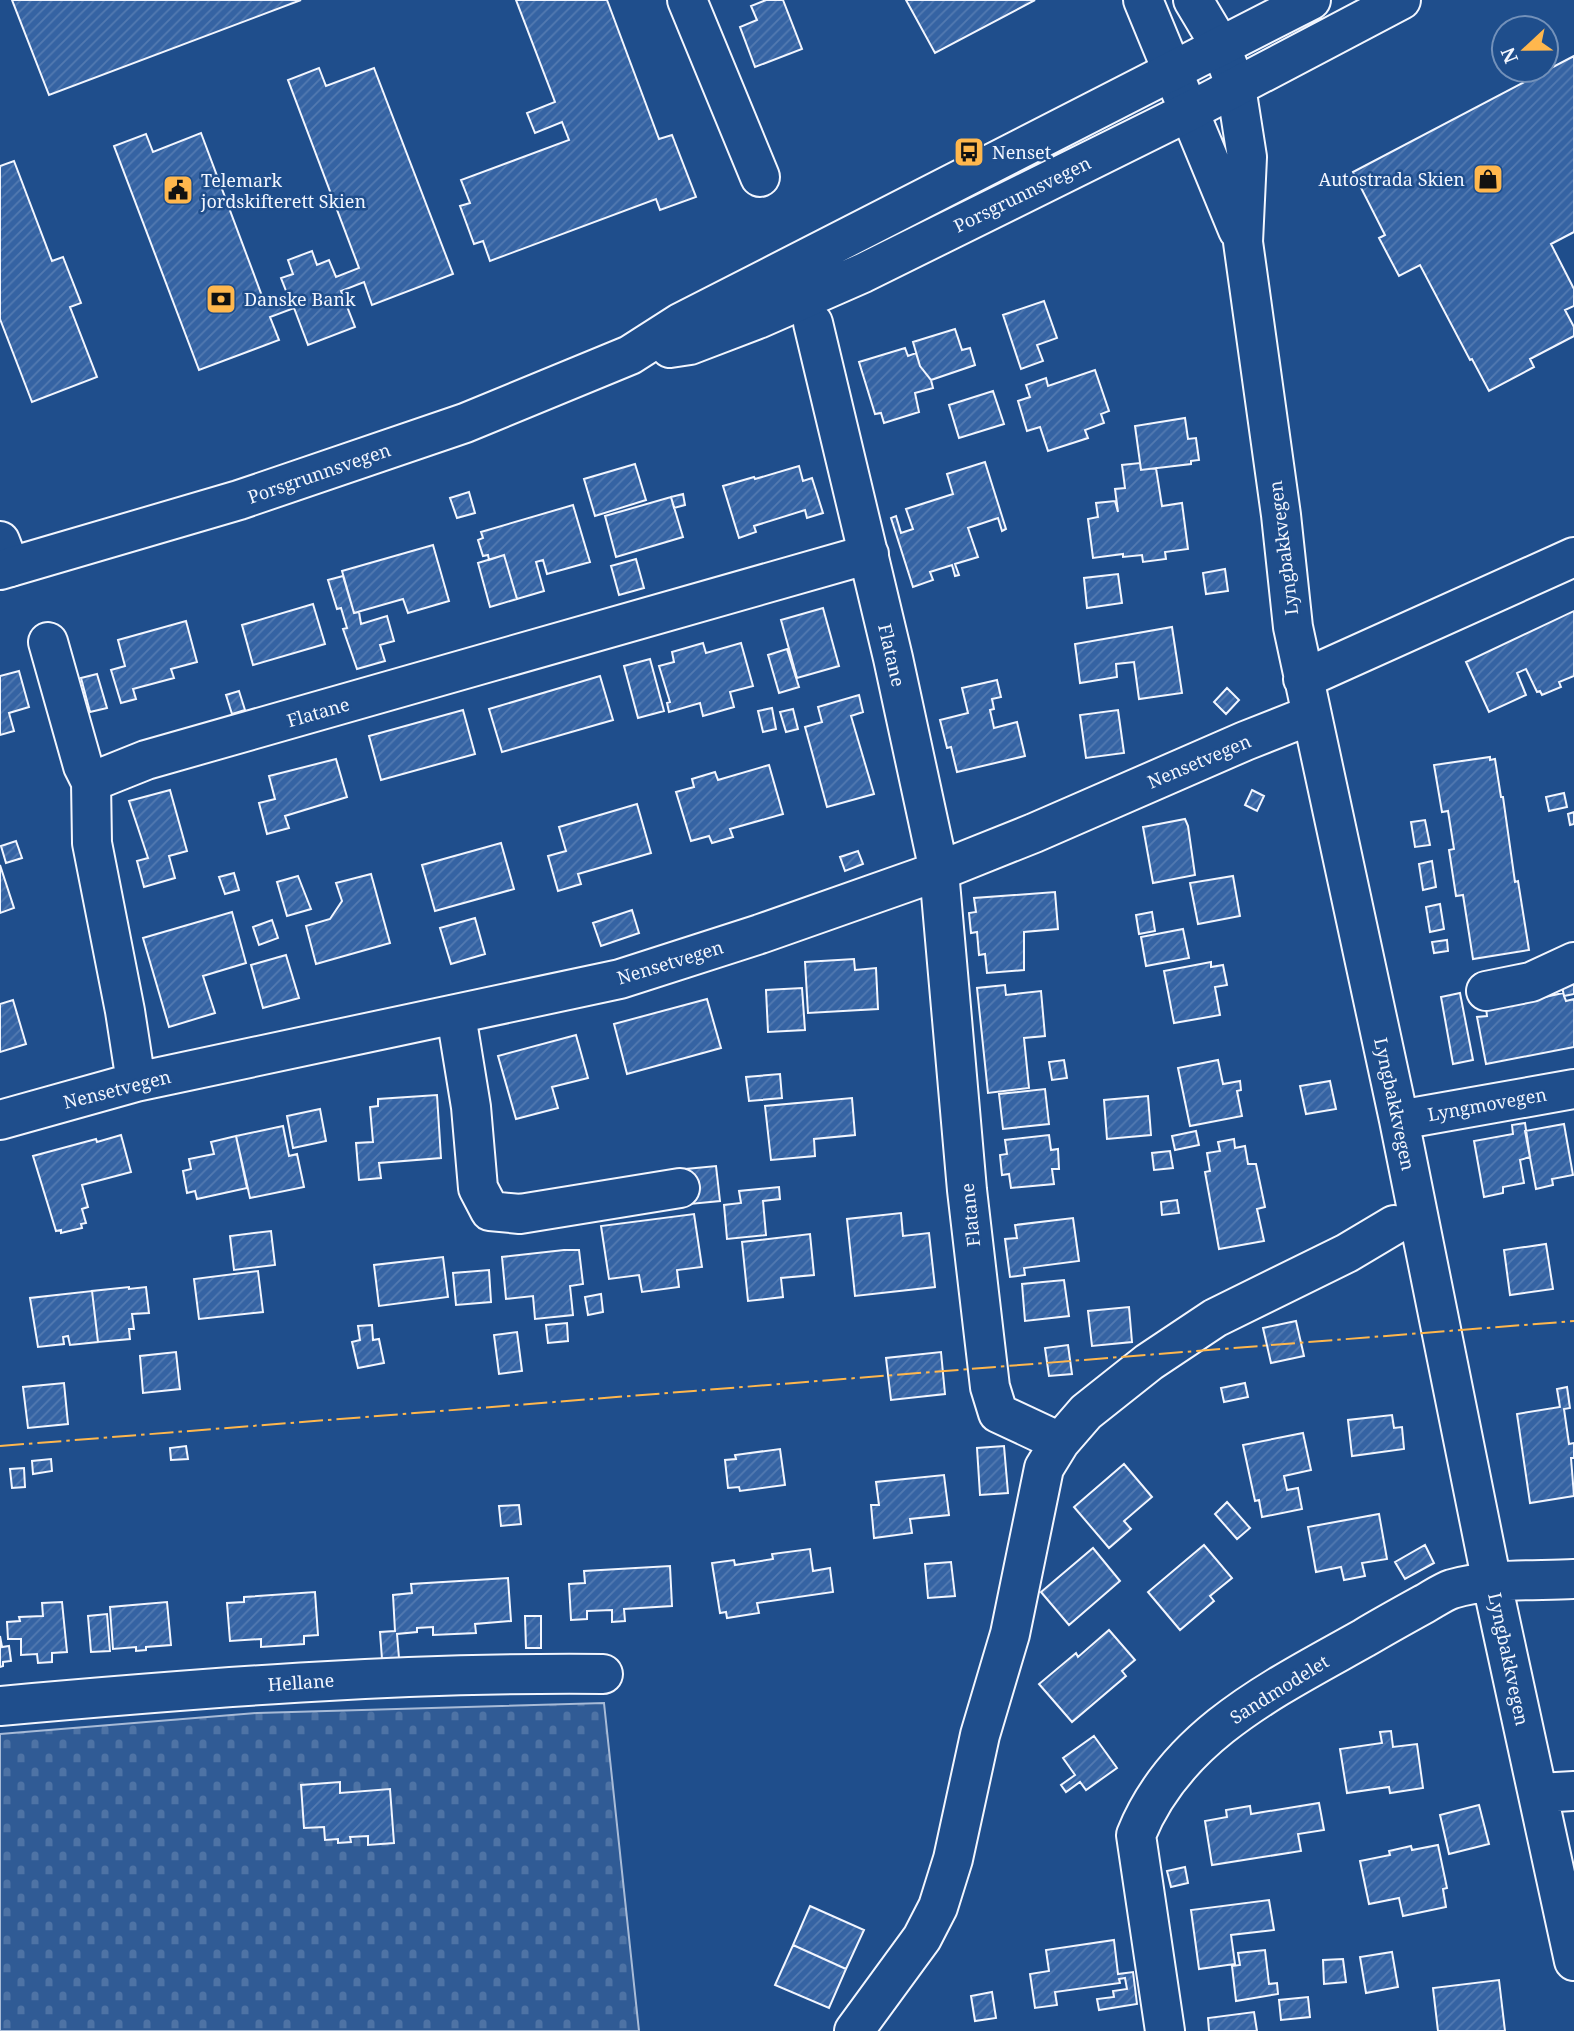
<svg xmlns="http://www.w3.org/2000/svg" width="1574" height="2031" font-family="'Noto Serif',serif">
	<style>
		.cemetery { fill: url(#cemetery-stones); stroke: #a8bbd7; stroke-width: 2 }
		.building { fill: url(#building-hatch); stroke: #f2f6ff; stroke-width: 2 }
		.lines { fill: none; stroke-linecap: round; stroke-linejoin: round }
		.minor-casing { stroke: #f2f6ff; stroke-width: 42 }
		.highway-casing { stroke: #f2f6ff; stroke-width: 42 }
		.minor { stroke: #1f4e8c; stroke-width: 38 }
		.highway { stroke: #1f4e8c; stroke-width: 38 }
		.power { stroke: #ffb74d; stroke-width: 2; stroke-dasharray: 24 5 3.5 5; stroke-linecap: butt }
		.labels { text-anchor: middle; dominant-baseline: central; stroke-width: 5; stroke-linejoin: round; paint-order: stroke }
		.poi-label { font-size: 18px; fill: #f2f6ff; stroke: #1f4e8c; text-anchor: start }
		.street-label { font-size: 18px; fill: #f2f6ff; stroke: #1f4e8c }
	</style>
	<defs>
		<pattern id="cemetery-stones" width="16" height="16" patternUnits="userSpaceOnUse" patternTransform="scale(1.75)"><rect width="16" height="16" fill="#305b95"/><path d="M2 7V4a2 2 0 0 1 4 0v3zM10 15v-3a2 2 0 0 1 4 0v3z" fill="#4e73a5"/></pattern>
		<pattern id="building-hatch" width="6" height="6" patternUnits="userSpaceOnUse" patternTransform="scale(1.75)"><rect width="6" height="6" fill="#3563a3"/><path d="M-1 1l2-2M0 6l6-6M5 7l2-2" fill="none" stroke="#537ab1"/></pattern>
	</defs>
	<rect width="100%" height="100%" fill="#1f4e8c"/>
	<path class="cemetery" d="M604,1703L639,2031H0V1734L257,1713Z"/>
	<path class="building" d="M12,0H301L49,95Z
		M516,0H607L659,139L672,135L696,197L660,210L656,199L490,261L483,241L474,244L460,206L470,203L461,180L569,140L562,122L535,133L527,113L555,102Z
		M766,0H783L802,49L755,67L740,27L757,20L751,6Z
		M906,0H1035L935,53Z
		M1574,56V232L1551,244L1574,289V306L1565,310L1574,327V336L1530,359L1534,367L1489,391L1472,359L1470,360L1420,265L1399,276L1379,238L1385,235L1353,172Z
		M319,68L326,86L374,68L453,274L372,305L364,282L341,291L355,327L308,345L294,308L270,317L279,340L199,370L114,146L146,134L153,152L201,133L265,304L288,296L281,278L293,274L288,260L312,251L317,265L329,260L336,277L359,268L288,80Z
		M14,161L52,261L63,257L81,303L70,307L97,377L32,402L0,319V166Z
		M1044,301L1057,338L1037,345L1043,361L1021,369L1003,315Z
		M955,329L962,350L970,348L975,365L931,380L920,366L913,342Z
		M905,348L908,356L916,353L920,366L931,380L933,388L915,393L919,412L884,423L881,413L875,414L859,362Z
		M1095,370L1109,411L1101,414L1104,423L1085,430L1088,438L1048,451L1040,427L1027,431L1018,401L1030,397L1026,385L1046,378L1048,386Z
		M993,391L1004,424L959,438L949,405Z
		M1185,418L1188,439L1196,438L1199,460L1191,461V464L1141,470L1135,426Z
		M985,462L1006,529L1002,531L998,518L968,528L978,557L955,564L959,575L955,576L952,565L930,572L933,580L913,587L891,518L896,516L901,533L913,529L906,509L953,494L947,474Z
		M1140,463L1141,470L1156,468L1162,506L1182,503L1188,549L1165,552L1166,559L1143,562L1142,555L1123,557V554L1093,558L1088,519L1098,517L1096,503L1115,501L1118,512L1115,489L1125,488L1122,465Z
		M635,464L646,500L595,516L584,479Z
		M799,466L803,481L812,478L823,513L807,518L805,510L754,526L756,532L739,538L723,486L754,477L755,479Z
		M469,492L475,513L457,518L450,498Z
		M683,494L685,505L674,508L671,497Z
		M671,497L683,537L616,557L605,516Z
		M573,505L590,562L547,574L543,560L536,562L544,591L517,599L504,555L489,560L488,555L483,556L478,540L483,538L481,532Z
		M433,545L449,601L408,613L403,599L354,613L342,571Z
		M504,555L517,599L490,607L478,563Z
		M636,559L644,588L619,595L611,566Z
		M1225,569L1228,591L1206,594L1203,573Z
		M1118,574L1122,603L1087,608L1084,578Z
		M343,576L354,613L359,612L361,624L387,616L394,641L380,645L385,661L357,669L343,629L347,628L341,608L337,609L328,580Z
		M313,604L325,644L253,665L242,625Z
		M823,608L839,666L797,678L781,620Z
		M1574,611V676L1559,682L1561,687L1542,695L1540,691L1537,692L1526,669L1517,673L1526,695L1489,712L1466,662Z
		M186,621L197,662L171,669L174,678L133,689L136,699L121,703L111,670L125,666L118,640Z
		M1172,627L1182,693L1139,699L1134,662L1116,664L1117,677L1080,683L1075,644Z
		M703,643L706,653L741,643L753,686L730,692L734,707L703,716L700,703L669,712L667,703L670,702L659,666L674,662L672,652Z
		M787,649L799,687L779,693L768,655Z
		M650,659L664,711L638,718L624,666Z
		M19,671L29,707L9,713L14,731L0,735V676Z
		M97,674L107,708L90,712L81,678Z
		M600,676L613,720L502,752L489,709Z
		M997,680L1001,697L992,699L994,709L990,710L994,728L1017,722L1025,756L957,772L951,747L947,748L940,720L968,713L962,688Z
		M1227,688L1239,700L1226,714L1214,702Z
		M239,691L245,710L232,714L226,695Z
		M859,695L863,712L851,716L874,794L827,807L805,727L822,722L818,707Z
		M772,708L776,729L763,732L758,711Z
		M793,709L798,729L786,732L780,712Z
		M463,710L475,754L381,780L369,736Z
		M1118,710L1124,753L1086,758L1080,715Z
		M1490,757V760L1495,759L1501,797H1503L1515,882L1518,881L1529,950L1473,959L1463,895L1456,896L1449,850L1454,849L1448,811L1442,812L1434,765Z
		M336,759L347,797L285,816L289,828L267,834L259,803L275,799L269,776Z
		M769,765L783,814L730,829L733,837L712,843L709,836L691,841L676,792L694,787L692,779L715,772L718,780Z
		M170,790L187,851L169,856L175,878L144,887L137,861L148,858L129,801Z
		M1252,790L1264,796L1257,811L1245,805Z
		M1564,793L1567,807L1549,811L1546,797Z
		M637,804L651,853L578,874L581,884L558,891L548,856L566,851L559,827Z
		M1574,812V824L1570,825L1568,814Z
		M1185,819L1188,826L1195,875L1153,883L1143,827Z
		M1425,820L1430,845L1415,847L1411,822Z
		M16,841L22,858L6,863L1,846Z
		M501,843L514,889L435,911L422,865Z
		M858,851L863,864L845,871L840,857Z
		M1432,861L1436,887L1423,890L1419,864Z
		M0,865L14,908L0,913Z
		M234,873L239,890L225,894L219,877Z
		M371,874L390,943L316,964L306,926L330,919L342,901L336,883Z
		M298,876L311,909L287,916L277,882Z
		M1233,876L1240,916L1198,924L1190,883Z
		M1055,892L1058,929L1024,932V970L987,973L985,954L979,955L977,932L971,933L969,913L976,912L974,898Z
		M1440,904L1444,929L1430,932L1426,907Z
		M632,910L639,933L601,946L593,923Z
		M232,912L246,963L203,976L215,1013L169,1027L143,938Z
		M1152,912L1155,931L1139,934L1136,915Z
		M475,918L485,954L451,964L440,928Z
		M272,920L278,938L259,945L253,927Z
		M1183,929L1189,958L1146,966L1141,937Z
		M1447,940L1448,951L1434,953L1432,942Z
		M286,955L299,998L263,1008L251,965Z
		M854,959L855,970L876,968L878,1009L808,1013L805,962Z
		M1211,962V967L1223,965L1227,985L1215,987L1220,1015L1174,1023L1164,971Z
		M1574,974V994L1564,996L1560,977Z
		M1005,985L1006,995L1041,991L1045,1036L1024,1038L1029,1088L988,1093L977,988Z
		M802,988L805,1030L768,1032L766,990Z
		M1544,990L1545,997L1563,993L1566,1001L1574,999V1047L1486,1064L1477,1017L1487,1016L1486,1008Z
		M1460,993L1473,1060L1453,1064L1441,997Z
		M707,999L721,1048L627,1074L614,1024Z
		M13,1000L26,1044L0,1052V1004Z
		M576,1035L588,1078L552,1087L558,1108L516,1119L498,1056Z
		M1064,1060L1067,1078L1052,1080L1049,1062Z
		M1218,1060L1223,1084L1240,1081L1241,1090L1237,1091L1242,1116L1190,1126L1178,1068Z
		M780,1074L782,1098L749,1101L746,1077Z
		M1330,1081L1336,1109L1306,1114L1300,1086Z
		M1045,1089L1049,1124L1003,1129L999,1094Z
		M437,1095L441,1158L379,1163L381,1178L359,1180L356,1143L373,1142L370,1107L378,1106V1099Z
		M1148,1096L1151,1135L1107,1139L1104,1100Z
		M852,1098L855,1135L814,1139L815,1156L771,1160L765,1106Z
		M320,1109L326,1141L293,1148L287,1116Z
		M1525,1123L1530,1157L1520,1160L1524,1183L1503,1187V1193L1484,1197L1474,1141L1513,1134L1512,1125Z
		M1564,1124L1573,1175L1552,1179L1553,1185L1536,1189L1525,1131Z
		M283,1126L289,1156L297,1154L304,1187L250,1198L236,1136Z
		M1196,1131L1199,1145L1175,1150L1172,1136Z
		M121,1135L131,1172L82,1185L88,1207L82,1209L86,1223L81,1224L82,1228L61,1233V1230L56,1231L33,1156L96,1139L97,1142Z
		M1049,1135L1051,1150L1058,1149L1059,1169H1052L1054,1184L1011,1188L1009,1174L1002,1175L1000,1155L1007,1154L1005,1140Z
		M236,1136L247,1188L197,1199L195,1191L187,1193L183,1171L191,1169L189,1159L214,1154L211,1142Z
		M1234,1139L1235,1148L1245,1146L1248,1164H1256L1265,1207L1257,1209L1264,1241L1219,1249L1205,1172L1210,1171L1207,1153L1220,1151L1218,1142Z
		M1170,1151L1173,1168L1154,1170L1152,1153Z
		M716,1166L720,1201L690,1204L686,1169Z
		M779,1187L780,1199L763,1201L766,1235L727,1239L724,1205L741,1203L739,1191Z
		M1177,1200L1179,1213L1162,1215L1161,1202Z
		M901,1213L903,1236L929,1233L935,1287L855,1296L847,1219Z
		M694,1214L702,1267L677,1270L679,1287L642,1292L639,1275L609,1279L601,1226Z
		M1073,1218L1079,1261L1024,1268L1025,1275L1010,1277L1005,1239L1017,1238L1015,1225Z
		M271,1231L275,1265L234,1270L230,1236Z
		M810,1234L814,1275L781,1278L783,1297L748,1301L742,1242Z
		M1546,1244L1553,1289L1510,1295L1504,1250Z
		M564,1250H579L583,1284L570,1286L573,1315L535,1319L533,1296L506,1299L502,1257Z
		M443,1257L448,1297L379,1306L374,1265Z
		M489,1270L491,1302L456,1305L453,1273Z
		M258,1271L263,1312L199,1319L194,1279Z
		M1064,1280L1069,1316L1025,1321L1022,1284Z
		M129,1287V1289L146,1287L149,1313L132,1314L134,1329H129L130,1339L98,1342L92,1291Z
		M92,1291L98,1342L70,1345L68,1336L63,1337L64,1344L38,1347L30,1298Z
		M601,1294L603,1312L588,1315L585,1297Z
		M1129,1307L1132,1342L1092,1346L1088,1311Z
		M1296,1321L1304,1356L1271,1363L1263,1328Z
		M567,1323L568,1341L548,1343L546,1325Z
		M372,1325L373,1340L379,1339L384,1363L358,1368L352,1342L360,1340L358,1326Z
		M517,1332L522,1371L499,1374L494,1335Z
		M1068,1345L1072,1374L1049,1376L1045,1348Z
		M176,1352L180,1389L143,1393L140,1356Z
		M941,1352L945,1394L891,1400L886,1358Z
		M64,1383L68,1424L28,1428L23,1387Z
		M1245,1383L1248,1397L1224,1402L1221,1388Z
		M1567,1387L1570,1408L1564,1409L1569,1444L1574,1443V1458H1571L1574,1496L1530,1503L1517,1414L1560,1407L1557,1389Z
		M1392,1415L1394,1428L1402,1427L1404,1449L1352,1456L1348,1420Z
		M1303,1433L1311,1470L1284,1476L1287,1490L1298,1488L1302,1509L1262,1517L1259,1500L1255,1501L1243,1445Z
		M186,1446L188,1459L171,1460L170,1448Z
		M1004,1446L1008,1493L980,1495L977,1448Z
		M780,1449L785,1485L740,1491L739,1487L728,1488L725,1460L736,1459L735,1455Z
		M51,1459L52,1471L33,1474L32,1461Z
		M1124,1464L1152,1497L1124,1521L1131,1529L1109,1548L1074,1507Z
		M24,1468L25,1487L12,1488L10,1469Z
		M944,1475L949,1515L910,1519L912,1533L874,1538L871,1505H879L876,1482Z
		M1227,1502L1250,1528L1237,1539L1215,1514Z
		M519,1505L521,1524L501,1526L499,1506Z
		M1379,1514L1387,1559L1362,1563L1365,1576L1344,1580L1341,1567L1316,1572L1308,1527Z
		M1204,1545L1232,1578L1210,1596L1214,1601L1180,1630L1148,1592Z
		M1425,1545L1434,1563L1405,1579L1395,1562Z
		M1093,1548L1120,1581L1069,1625L1041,1592Z
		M810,1549L813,1571L830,1568L833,1592L757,1603L759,1613L727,1618L726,1612L720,1613L712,1563L734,1560L735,1565L773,1559L772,1554Z
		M951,1562L955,1596L928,1598L925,1564Z
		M670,1566L672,1606L624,1609L625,1621L612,1622V1610L587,1611V1619L571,1620L569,1584L585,1583L584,1571Z
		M508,1578L511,1621L475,1624L476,1633L433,1635V1627L417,1628V1632L397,1634L399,1658L382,1659L380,1632L395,1631L393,1595L412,1593L411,1584Z
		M315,1592L318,1635L304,1636V1644L261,1647V1639L230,1641L227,1603L244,1602V1597Z
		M62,1602L67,1652L52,1653V1662L38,1663L37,1654L21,1655V1639H8L7,1622L20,1621L19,1617L43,1616L42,1603Z
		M167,1602L171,1645L146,1647V1650L136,1651V1647L113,1649L110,1607Z
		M107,1614L110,1651L91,1652L88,1616Z
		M525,1616H541V1648H526Z
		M1109,1630L1135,1660L1122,1671L1126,1676L1072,1722L1039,1684L1076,1653L1078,1657Z
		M0,1636L2,1647L9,1646L11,1661L3,1662V1666L0,1667Z
		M1391,1731L1393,1747L1417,1744L1423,1788L1390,1793L1389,1787L1347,1793L1340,1749L1382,1743L1380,1732Z
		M1094,1736L1117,1768L1086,1790L1080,1782L1066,1792L1061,1785L1075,1775L1063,1758Z
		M340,1782V1793L390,1789L394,1843L368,1845V1836L350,1837L351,1842L338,1843V1839L325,1840L324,1827L304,1828L301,1785Z
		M1319,1803L1324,1830L1298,1834L1301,1851L1212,1865L1205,1821L1227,1817L1226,1810L1250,1806L1251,1814Z
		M1479,1805L1489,1844L1449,1854L1440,1815Z
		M1438,1845L1447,1888L1443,1889L1446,1907L1403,1916L1399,1898L1369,1904L1360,1861L1390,1855L1389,1851L1411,1846L1412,1850Z
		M1185,1867L1188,1883L1171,1887L1167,1871Z
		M1269,1900L1274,1930L1231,1935L1235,1964L1199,1969L1191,1910Z
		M810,1906L864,1930L846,1969L793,1945Z
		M1114,1940L1118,1974L1133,1972L1137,2004L1099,2010L1097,1999L1114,1997L1113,1991L1127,1989L1125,1978L1119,1979L1120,1983L1055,1992L1057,2005L1035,2008L1030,1974L1049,1971L1046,1950Z
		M793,1945L846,1969L829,2008L775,1985Z
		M1265,1950L1269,1984L1277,1983L1278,1994L1236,2001L1232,1966L1240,1965L1238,1953Z
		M1392,1952L1398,1987L1366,1993L1360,1957Z
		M1343,1959L1346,1982L1324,1984L1323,1960Z
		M1499,1980L1505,2031H1438L1433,1988Z
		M992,1992L996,2018L975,2021L971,1996Z
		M1308,1997L1310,2017L1281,2020L1279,2000Z
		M1254,2012L1257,2031H1209L1208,2018Z"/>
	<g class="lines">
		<g class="minor-casing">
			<path id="minor" d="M687,0L760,177
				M1143,0L1238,230
				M1193,0L1221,47L1236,87L1247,157L1243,242L1281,515L1293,627L1399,1120L1492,1583L1574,1961
				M813,323L893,658L939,871L967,1190L990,1387L998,1413L1060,1442
				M0,541L10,567
				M48,642L83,766L91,782L92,843L125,1011L136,1082
				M1303,679L1574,557
				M91,782L146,760L869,554
				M1486,991L1531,982L1574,962
				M456,1015L471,1107L478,1188L490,1211L520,1214L680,1188
				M0,1120L136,1082L620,979L760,934L939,871L1034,833L1245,741L1311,715
				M1399,1120L1574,1089
				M0,1706C201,1688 401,1672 603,1674
				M1539,1793L1574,1791
				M854,2031L922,1938L938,1907L953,1859L980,1735L1010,1634L1044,1468L1060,1442L1086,1412L1149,1362L1215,1318L1347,1253L1394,1225
				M1165,2031L1136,1835C1176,1735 1275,1688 1364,1638C1384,1626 1404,1615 1424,1604C1433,1599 1443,1592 1452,1589C1488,1578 1536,1581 1574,1579"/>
		</g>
		<g class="highway-casing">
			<path id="highway" d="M670,348L690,345L758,319L863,273L1190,111L1401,0
				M0,570L239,500L465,423L630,355L680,323L1311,0"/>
		</g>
		<use href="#minor" class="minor"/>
		<use href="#highway" class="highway"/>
		<path class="power" d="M0,1446L1574,1321"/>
	</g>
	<defs>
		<g id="bus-square" transform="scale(1.575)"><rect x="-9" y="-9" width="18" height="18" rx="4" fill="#ffb74d" stroke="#1f4e8c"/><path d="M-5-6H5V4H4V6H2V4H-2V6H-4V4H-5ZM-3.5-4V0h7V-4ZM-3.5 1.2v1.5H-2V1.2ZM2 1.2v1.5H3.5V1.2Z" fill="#111"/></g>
		<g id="shop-square" transform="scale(1.575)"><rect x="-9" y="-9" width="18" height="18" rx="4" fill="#ffb74d" stroke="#1f4e8c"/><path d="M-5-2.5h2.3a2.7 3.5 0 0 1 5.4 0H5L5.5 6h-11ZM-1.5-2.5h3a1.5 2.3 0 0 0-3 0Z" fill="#111"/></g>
		<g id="civic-square" transform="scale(1.575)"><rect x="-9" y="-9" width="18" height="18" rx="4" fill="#ffb74d" stroke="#1f4e8c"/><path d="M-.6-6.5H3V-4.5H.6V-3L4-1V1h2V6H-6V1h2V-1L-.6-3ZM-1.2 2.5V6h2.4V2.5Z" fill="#111"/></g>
		<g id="bank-square" transform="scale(1.575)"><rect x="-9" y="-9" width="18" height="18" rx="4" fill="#ffb74d" stroke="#1f4e8c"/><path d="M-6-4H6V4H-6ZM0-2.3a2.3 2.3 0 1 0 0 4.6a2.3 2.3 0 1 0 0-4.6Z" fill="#111"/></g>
	</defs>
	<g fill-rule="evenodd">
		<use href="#bus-square" x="969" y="152"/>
		<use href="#shop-square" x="1488" y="179"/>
		<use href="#civic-square" x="178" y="190"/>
		<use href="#bank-square" x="221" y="299"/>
	</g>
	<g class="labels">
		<g class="poi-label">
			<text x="992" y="152">Nenset</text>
			<text x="1465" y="179" text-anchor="end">Autostrada Skien</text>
			<text x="201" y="180">Telemark<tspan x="201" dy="21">jordskifterett Skien</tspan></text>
			<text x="244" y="299">Danske Bank</text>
		</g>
		<g class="street-label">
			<text transform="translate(1022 194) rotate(-26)">Porsgrunnsvegen</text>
			<text transform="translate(319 473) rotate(-19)">Porsgrunnsvegen</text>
			<text transform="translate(1283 548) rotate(-97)">Lyngbakkvegen</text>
			<text transform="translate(892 655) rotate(77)">Flatane</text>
			<text transform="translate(318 712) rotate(-16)">Flatane</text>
			<text transform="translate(1199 761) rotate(-23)">Nensetvegen</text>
			<text transform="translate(670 962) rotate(-17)">Nensetvegen</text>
			<text transform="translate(117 1089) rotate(-14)">Nensetvegen</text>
			<text transform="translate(1395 1104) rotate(78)">Lyngbakkvegen</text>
			<text transform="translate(1487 1104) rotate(-10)">Lyngmovegen</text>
			<text transform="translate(970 1215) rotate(-96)">Flatane</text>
			<text transform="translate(1509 1659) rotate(78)">Lyngbakkvegen</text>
			<text transform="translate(301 1682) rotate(-4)">Hellane</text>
			<text transform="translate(1279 1689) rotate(-32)">Sandmodelet</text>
		</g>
	</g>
	<g transform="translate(1525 49) rotate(248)"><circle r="33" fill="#1f4e8c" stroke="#7391ba" stroke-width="2"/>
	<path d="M0-5L12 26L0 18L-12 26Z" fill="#ffb74d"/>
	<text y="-10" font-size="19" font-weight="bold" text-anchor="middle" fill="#f2f6ff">N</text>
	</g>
</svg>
